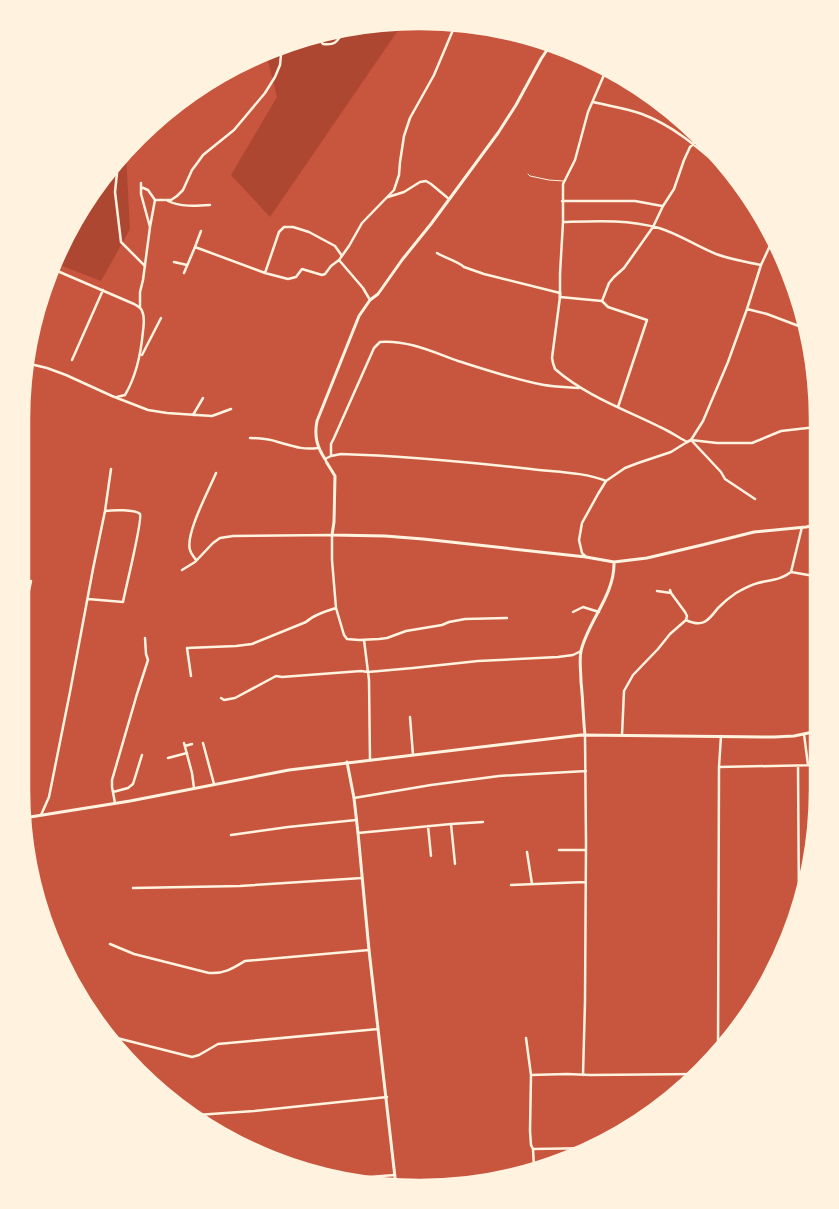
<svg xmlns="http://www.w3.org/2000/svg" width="839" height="1209" font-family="Commissioner,sans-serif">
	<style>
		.green { fill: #ae4732 }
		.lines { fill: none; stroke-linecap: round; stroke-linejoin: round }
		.service { stroke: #fff3e0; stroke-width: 1 }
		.minor { stroke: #fff3e0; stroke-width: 2.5 }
		.tertiary { stroke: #fff3e0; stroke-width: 3 }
		.secondary { stroke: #fff3e0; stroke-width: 3 }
		.rim { fill: none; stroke: #fff3e0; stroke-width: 2.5 }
	</style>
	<rect width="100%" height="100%" fill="#c8553d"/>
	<path class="green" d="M403,22L401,26L270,217L231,175L277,97L266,53L291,41L367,23Z
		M126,155L130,229L101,281L57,264L74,220Z"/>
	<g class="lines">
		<path class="service" d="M528,174L530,176L549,180L563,181"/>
		<path class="minor" d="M316,35L323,44C336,46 339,40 343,29
			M593,102C609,106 626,108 642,114C679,128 706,155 736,180
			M117,173L115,192L121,242L145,266
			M141,187L148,190L155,200
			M388,197L404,192L420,182L426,181L431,184L449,199
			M168,201C180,207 196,206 210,205
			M562,201H635L662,206
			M563,222C595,221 627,219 659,228C679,234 696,246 716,254C730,259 746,262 761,265
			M150,227L155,200H171L177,196L183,190L192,170L198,162L203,155L234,130L265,93L275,77L280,65L282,45
			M195,247L201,231
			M437,253C445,258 459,262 464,267L484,274L560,293V274L563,222V184L575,160L588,112L607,68
			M339,260L363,288L370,300
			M174,262L187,265
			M55,270L134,304C137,306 141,307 142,311C145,317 144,324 143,331C141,353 137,375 125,395L117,397
			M184,273L195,247L265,273L288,279L296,277L302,269L322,275L325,274L331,266L339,260L349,246L362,223L394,190L399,175L400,162L404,136L410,118L434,75L453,30L454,22
			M265,273L279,232L284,227H293L309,232L335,246L342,256
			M602,301L609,283L614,277L624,268L653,227L663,206L674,189L684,160L690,147L700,138
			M140,307V292L143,280L150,227L141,194V183
			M747,309L767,314L804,328
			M27,345L30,346
			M142,355L161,318
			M72,360L103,290
			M26,363L47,368L66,375L112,396L148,410L167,413L212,416L231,409
			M193,415L203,398
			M250,438C259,438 269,439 278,442C293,446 301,450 318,448
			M691,440L703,421L728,362L747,309L761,265L774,237
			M691,440L717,443H752L781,431L816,427
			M692,441L721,472L725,479L755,499
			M331,456V444L334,438L374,348L380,342C408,340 433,352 458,361C486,370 516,380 544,385C556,387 568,387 579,388
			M327,463L325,459L331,456L341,454C405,456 468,462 531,469C555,472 584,472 606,481
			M586,557L582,553L579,540L582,523L598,494L606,481L625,468L638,463L671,452L687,442C678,437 669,431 660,427C624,409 586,396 555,369L553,363L552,358L560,297L602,301L608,307L647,320L618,407
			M196,560C194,557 191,554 190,550C185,534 209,490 216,473
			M182,570L195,562L213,543L220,538L233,536L332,535V560L336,608L344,635L347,639L359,640L379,639L387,638L406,631L442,625L449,622L465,619L507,618
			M791,572L814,576
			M670,590L671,593L685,612L687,616L686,620
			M657,591L671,593
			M88,599L123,602C125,591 143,519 140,514C135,509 112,510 105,511
			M573,612L583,607L599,612
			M20,630L22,623L31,581
			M364,640L369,680L370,760
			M191,676L187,648L236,646L252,644L306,622C313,615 326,611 336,608
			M221,698L224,700L235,698L276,676L282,677L361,671L368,672L413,668L478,661L558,657L573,655L581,651
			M410,717L413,755
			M804,734L808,765
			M622,735L624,691L633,675L658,649L670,634L686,620C703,628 708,621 718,608C723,603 730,597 736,593C743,589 750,585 758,583C769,580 781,580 791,572L802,527
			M184,743L192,773L194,788
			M203,743L214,784
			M185,746L192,744
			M168,758L187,753
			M798,766L799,909
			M719,767L818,765
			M113,792L128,788L133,784L142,755
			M354,798L431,785L499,776L586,771
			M115,803L112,787V780L137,694L148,660L146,654L145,638
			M41,815L49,797L70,692L93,569L105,511L111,469
			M451,824L483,822
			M428,826L431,856
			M358,833L451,824L455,864
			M231,835L288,827L356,820
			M559,850H586
			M527,852L532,884
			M511,885L585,882
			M133,888L240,886L362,878
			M110,944L134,954L209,973C224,974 232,969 245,961L369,950
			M109,1036L192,1057L199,1055L218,1044L378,1029
			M526,1038L531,1075L530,1131L531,1145L533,1149L534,1167
			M718,1052L719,767L721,736
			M531,1075L567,1074L590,1075L698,1074
			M583,1075L585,1002L586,843L585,735
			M197,1115L254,1111L387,1097
			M533,1149L596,1148
			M343,1179L395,1175"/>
		<path class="tertiary" d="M560,293V297
			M687,442L691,440
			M325,459C317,447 314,436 317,421L359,316L370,300L378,294L402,260L431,224L498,133L516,105L541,59L551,44
			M327,463L335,476L334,522L332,535L385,536L423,539L586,557L614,562L647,558L702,545L754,532L806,527L816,525
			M585,735C583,717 583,699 581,682C581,672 579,661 581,651C588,621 615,595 614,562
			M347,762L354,798L358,833L369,950L396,1186"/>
		<path class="secondary" d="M24,818L130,801L289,770L581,735L774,737L794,736L818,731"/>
	</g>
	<path d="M0 0H839V1209H0ZM419 29H420A390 390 0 0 1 810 419V790A390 390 0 0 1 420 1180H419A390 390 0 0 1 29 790V419A390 390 0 0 1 419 29Z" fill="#fff3e0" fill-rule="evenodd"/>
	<path class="rim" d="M419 29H420A390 390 0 0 1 810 419V790A390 390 0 0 1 420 1180H419A390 390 0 0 1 29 790V419A390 390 0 0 1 419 29Z"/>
</svg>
